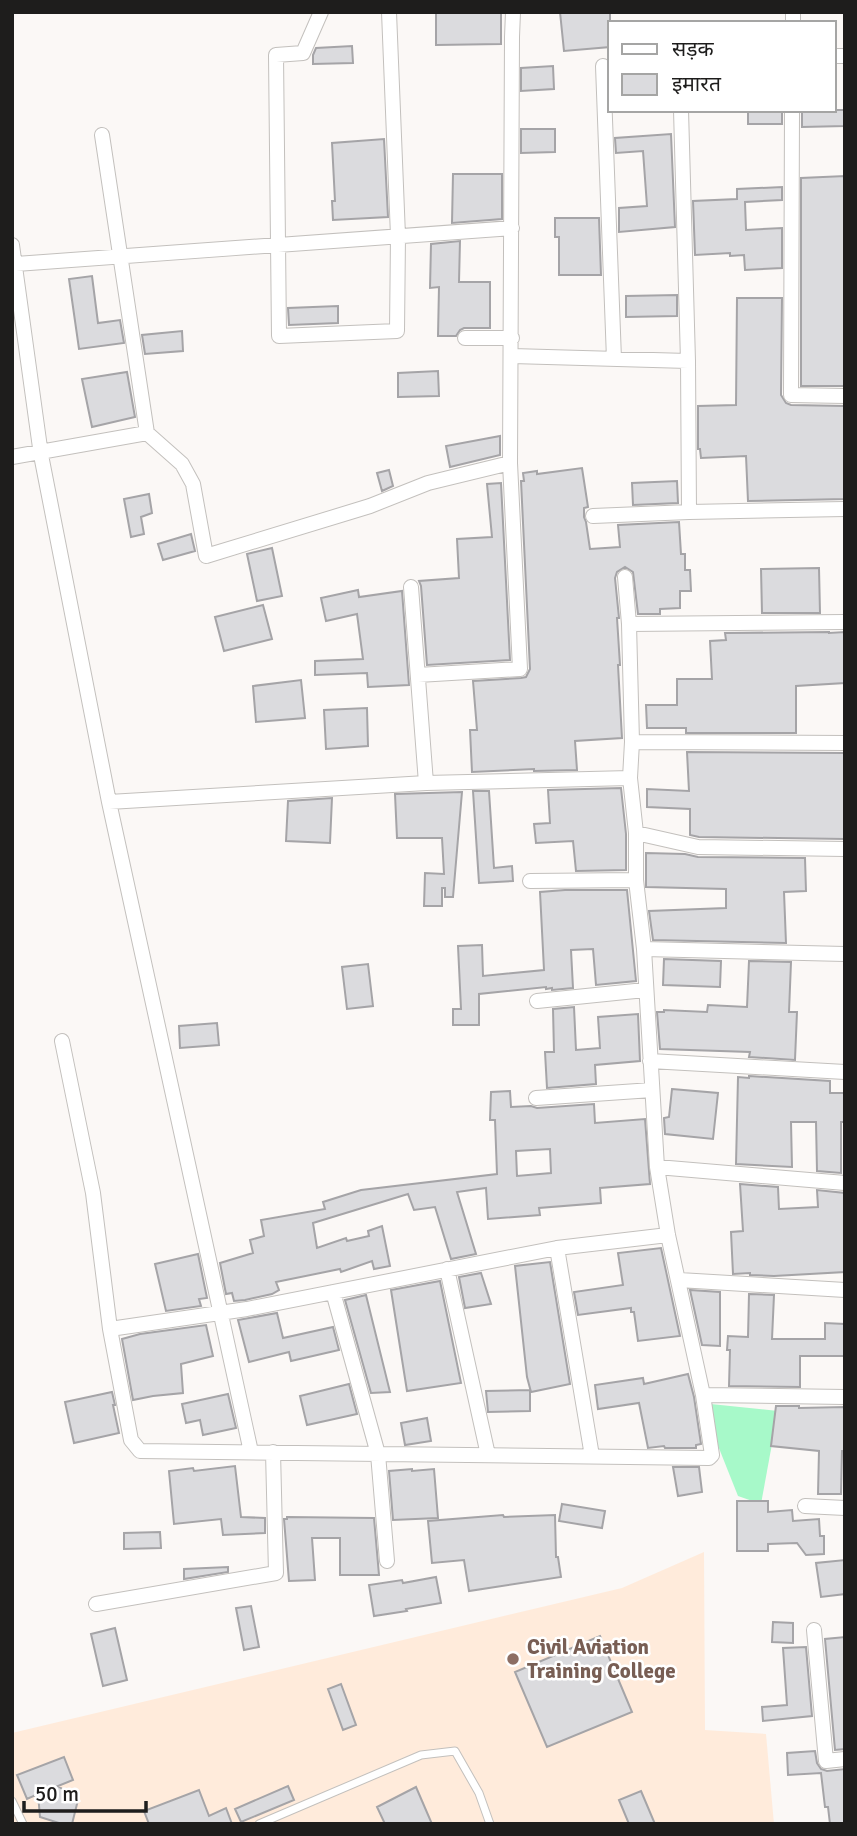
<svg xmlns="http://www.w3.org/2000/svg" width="857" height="1836" font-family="Signika,'Noto Sans Devanagari',sans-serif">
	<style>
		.education { fill: #ffebdb }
		.green { fill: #a7f9c9 }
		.building { fill: #dbdbde; stroke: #a5a4a7; stroke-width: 2; fill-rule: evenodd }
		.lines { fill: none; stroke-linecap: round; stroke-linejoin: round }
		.lane-casing { stroke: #c3c0bd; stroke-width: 9 }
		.street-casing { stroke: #c3c0bd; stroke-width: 16 }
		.lane { stroke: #fff; stroke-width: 7 }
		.street { stroke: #fff; stroke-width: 14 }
		.education-dot { fill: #8d6e63; stroke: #fff; stroke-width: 2.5 }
		.labels { text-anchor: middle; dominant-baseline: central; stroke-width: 5; stroke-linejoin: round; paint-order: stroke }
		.education-label { font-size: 21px; font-weight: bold; fill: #785e54; stroke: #fff; text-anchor: start }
	</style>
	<rect width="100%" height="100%" fill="#fbf8f6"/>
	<path class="education" d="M704,1552L705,1730L766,1734L774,1824H12V1733L622,1588Z"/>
	<path class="green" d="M701,1403L778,1411L761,1504L738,1496Z"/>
	<path class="building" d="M436,12H501V44L436,45Z
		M560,12H610V47L564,51Z
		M352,46L353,63L313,64V55L316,48Z
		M553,66L554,89L521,91V68Z
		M748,110H782V124H748Z
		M802,110H845V126L802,127Z
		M521,129H555V152L521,153Z
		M671,134L675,227L619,232V208L647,206L643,151L616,153L615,138Z
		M384,139L388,217L333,220L332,201H335L332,143Z
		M453,174H502V219L452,223Z
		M845,176V386H801V178Z
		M782,187V200L745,202L746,230L782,228V268L745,270L744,255L730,256V253L695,255L693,201L737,199V189Z
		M555,218H599L601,275H559V237H555Z
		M460,241L459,282H490V328H464L460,330L456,336H438L439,287L430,288L431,244Z
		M92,276L98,323L120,320L124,343L79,349L69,279Z
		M677,295V316L626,317V296Z
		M737,298H782L781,395L786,403L791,405L845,406V499L748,501L746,456L701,458L700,449H698V406L736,405Z
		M338,306V323L289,325L288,308Z
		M182,331L183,351L145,354L142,335Z
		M438,371L439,396L398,397V373Z
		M127,372L135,417L92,427L82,379Z
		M500,436V455L450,467L446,446Z
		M582,468L588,507L584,508V517L586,522L590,549L620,547L618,525L679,522L681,554H685V570H690L691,591H680V608L660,609V614H638L633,572L625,567L617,572L615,578L619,618H617L620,665H618L622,738L575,741L577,770L534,771V769L472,772L470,730H477L473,681L521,678L526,677L530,669L521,481H524L523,473L537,471V474Z
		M389,470L393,486L382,491L377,473Z
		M677,481L678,503L633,505L632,483Z
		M501,483L510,660L427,665L421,586L419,581L459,578L457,539L492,537L487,484Z
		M149,494L152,513L141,517L144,534L131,537L124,499Z
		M191,534L195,551L163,560L158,544Z
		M272,548L282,596L257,601L247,554Z
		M819,568L820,613H762L761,569Z
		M358,590L359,597L402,591L409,685L368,687L367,673L315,675V661L363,659L357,614L326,621L321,598Z
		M263,605L272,639L224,651L215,617Z
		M829,632V633L845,632V683L796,686V733H686V728H647L646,705H677V679H712L710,641L726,640L725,633Z
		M301,680L305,718L256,722L253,686Z
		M367,708L368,746L326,749L324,710Z
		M687,752L845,753V839L699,837L690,835V809L647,807V789L689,791Z
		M621,788L626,834V870L576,871L573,841L536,843L534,824L550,823L548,790Z
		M473,791H489L494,868L512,866L513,881L479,883Z
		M462,792L453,897H445V888H442V906H424L425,873L444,874L442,838H397L395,794Z
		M332,798L330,843L286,841L288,801Z
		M646,853L685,854L698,857L805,858L806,891L784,892L786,943L653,940L649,911L726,908V889L646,887Z
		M565,890H627L636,981L596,985L593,949L571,950L573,988L552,990V988L546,989V987L479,994V1025H453V1009H461L458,946L482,945L483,976L544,970L540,892Z
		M664,959L721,961L720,987L663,985Z
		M749,961L791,962L789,1012H797L795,1060L749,1057L750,1052L660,1049L657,1012H664V1010L707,1012L708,1005L747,1007Z
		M368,964L373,1006L347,1009L342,967Z
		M574,1007L576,1050L600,1048L598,1017L638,1014L640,1061L595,1065L596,1084L547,1088L545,1052H554L553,1009Z
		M217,1023L219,1045L180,1048L179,1026Z
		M749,1076L830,1081V1093H845V1122H841V1173L817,1171L816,1122H791L792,1167L736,1164L738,1077L749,1078Z
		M672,1089L718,1093L713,1139L665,1134L664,1118L669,1117Z
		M510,1091L511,1107L531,1106L537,1108L594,1104L595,1123L645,1119L650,1184L600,1188L601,1203L539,1208L540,1215L488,1219L486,1188L457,1192L476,1254L451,1259L435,1207L414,1210L408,1194L313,1223L317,1248L346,1238L347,1241L369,1236L368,1231L382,1226L390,1266L374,1269L372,1261L341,1272L340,1269L276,1282L279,1290L272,1294L245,1300L234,1301L232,1293L226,1294L220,1263L253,1253L250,1240L264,1236L261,1220L325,1209L323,1202L361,1190L497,1174L495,1120H490L491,1092ZM550,1149L551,1173L517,1176L516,1151Z
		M740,1184L778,1187L779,1209L818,1207L817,1190L845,1193V1272L774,1276L750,1275V1273L733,1274L731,1232L743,1231Z
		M661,1248L680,1336L638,1341L634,1312H631V1308L578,1315L574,1292L623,1285L618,1253Z
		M198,1254L207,1298L199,1299L201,1306L166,1311L155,1264Z
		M550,1262L570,1384L531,1392L527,1377L515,1266Z
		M481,1273L491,1304L465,1308L459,1277Z
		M440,1281L461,1383L407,1391L391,1290Z
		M690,1290L720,1292V1346L702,1345Z
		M749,1294L774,1295L772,1339H825V1323L845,1324V1356H800V1387L729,1386L730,1350H727L728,1336L748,1337Z
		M366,1295L390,1392L371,1393L345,1300Z
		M277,1313L283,1338L333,1327L339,1350L291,1361L289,1352L249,1362L238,1320Z
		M206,1325L213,1356L181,1364L183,1393L153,1396L133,1400L122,1339L140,1334Z
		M688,1374L694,1397L701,1444L696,1445V1448H665L664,1446L648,1448L639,1403L598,1409L595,1385L643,1378L644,1384Z
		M349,1384L357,1414L307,1425L300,1396Z
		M530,1390V1411L488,1412L486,1391Z
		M112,1392L115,1405H113L119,1433L74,1443L65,1402Z
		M228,1394L236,1428L203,1435L200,1420L186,1423L182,1404Z
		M776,1406H799V1408L845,1407V1451H842L841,1494H818L819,1451L771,1446Z
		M427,1418L431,1441L405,1445L401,1423Z
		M235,1466L241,1517L265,1518V1533L223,1535L221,1519L174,1524L169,1471L193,1468L194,1471Z
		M673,1467H699L702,1492L678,1496Z
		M412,1469V1471L434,1469L438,1518L393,1520L389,1471Z
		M737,1501H768V1512L792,1510L793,1521L819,1519L820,1536H824V1554L806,1555L797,1543L768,1544V1551H737Z
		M562,1504L605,1511L602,1528L559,1521Z
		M503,1515L504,1517L555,1515L556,1557H558L561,1577L469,1591L464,1560L432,1563L428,1521Z
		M287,1517L374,1518L379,1575H340V1538H312L315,1580L289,1581L284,1519H287Z
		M160,1532L161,1548L124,1549V1533Z
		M845,1560V1594L821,1597L816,1563Z
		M228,1567V1572L184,1579V1569Z
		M436,1577L441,1603L406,1609L407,1611L374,1616L369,1585L402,1580L403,1583Z
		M251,1606L259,1647L244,1650L236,1608Z
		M773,1622L793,1623V1643L772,1642Z
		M115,1628L127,1680L103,1686L91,1634Z
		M600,1636L632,1712L547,1747L515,1672Z
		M845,1637V1749L835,1750L825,1639Z
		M806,1647L812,1716L763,1721L762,1707L787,1705L783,1648Z
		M341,1684L356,1725L343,1730L328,1689Z
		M815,1751L817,1763L821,1769L827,1771L845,1769V1824H830L828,1807H825L821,1773L788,1775L787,1753Z
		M64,1757L73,1780L58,1786L78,1800L72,1824H62L40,1817L38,1794L27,1799L17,1775Z
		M288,1786L294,1800L241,1822L235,1809Z
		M416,1787L432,1824H385L377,1807Z
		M199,1790L209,1816L226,1808L232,1824H149L144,1811Z
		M641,1791L655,1824H629L619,1800Z"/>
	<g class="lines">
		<g class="lane-casing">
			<path id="lane" d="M12,1801L23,1824
				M259,1824L421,1755L455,1751L479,1793L490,1824"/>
		</g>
		<g class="street-casing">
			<path id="street" d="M321,12L303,53L276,55L279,336L397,331L398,236L389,12
				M793,23V12
				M834,56H845
				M603,66L614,359
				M681,110L688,361
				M792,110L791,395L845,396
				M12,245L41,455L109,802L251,1452
				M16,264L512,228
				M465,338H512
				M512,356L688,361L689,512
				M147,433L182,464L193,484L206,556L370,506L428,483L510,463
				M12,457L147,433L102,135
				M593,516L689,512L845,509
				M625,577L629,624
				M411,587L426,783
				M845,622L629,624L632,742L630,778L636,833V880L644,949L657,1167L668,1235L703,1395L845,1397
				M418,675L520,669L510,463L512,37L513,12
				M632,742L845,743
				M109,802L426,783L630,778
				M636,833L698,847L845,849
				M530,881L636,880
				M644,949L845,954
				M537,1001L645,990
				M62,1041L93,1193L110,1329L131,1440L140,1451L709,1458L712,1455L703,1395
				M650,1061L845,1072
				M536,1098L652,1090
				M657,1167L845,1183
				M557,1248L592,1456
				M447,1269L488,1455
				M679,1280L845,1290
				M333,1292L378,1454L387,1561
				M110,1329L247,1309L557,1248L668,1235
				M805,1506L845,1508
				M96,1604L276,1573L273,1452
				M814,1630L826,1761L845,1759"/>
		</g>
		<use href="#lane" class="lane"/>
		<use href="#street" class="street"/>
	</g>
	<circle class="education-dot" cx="513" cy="1659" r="7"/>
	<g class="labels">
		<g class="education-label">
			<text x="527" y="1647">Civil Aviation<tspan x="527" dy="24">Training College</tspan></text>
		</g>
	</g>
	<rect width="857" height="1836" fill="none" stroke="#1e1d1c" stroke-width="28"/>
	<rect x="608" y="21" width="228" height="91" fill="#ffffff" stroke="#a5a5a4" stroke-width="2"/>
	<rect x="622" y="44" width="35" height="10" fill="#ffffff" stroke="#a5a5a4" stroke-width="2"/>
	<text x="672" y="56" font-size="21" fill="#1e1d1c">सड़क</text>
	<rect x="622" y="74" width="35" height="21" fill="#dbdbde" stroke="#a5a5a4" stroke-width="2"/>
	<text x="672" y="91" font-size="21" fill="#1e1d1c">इमारत</text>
	<path d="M24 1801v10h122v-10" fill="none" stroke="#1e1d1c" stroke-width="3.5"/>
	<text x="35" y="1801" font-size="21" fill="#1e1d1c" stroke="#ffffff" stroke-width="5" paint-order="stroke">50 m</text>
</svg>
